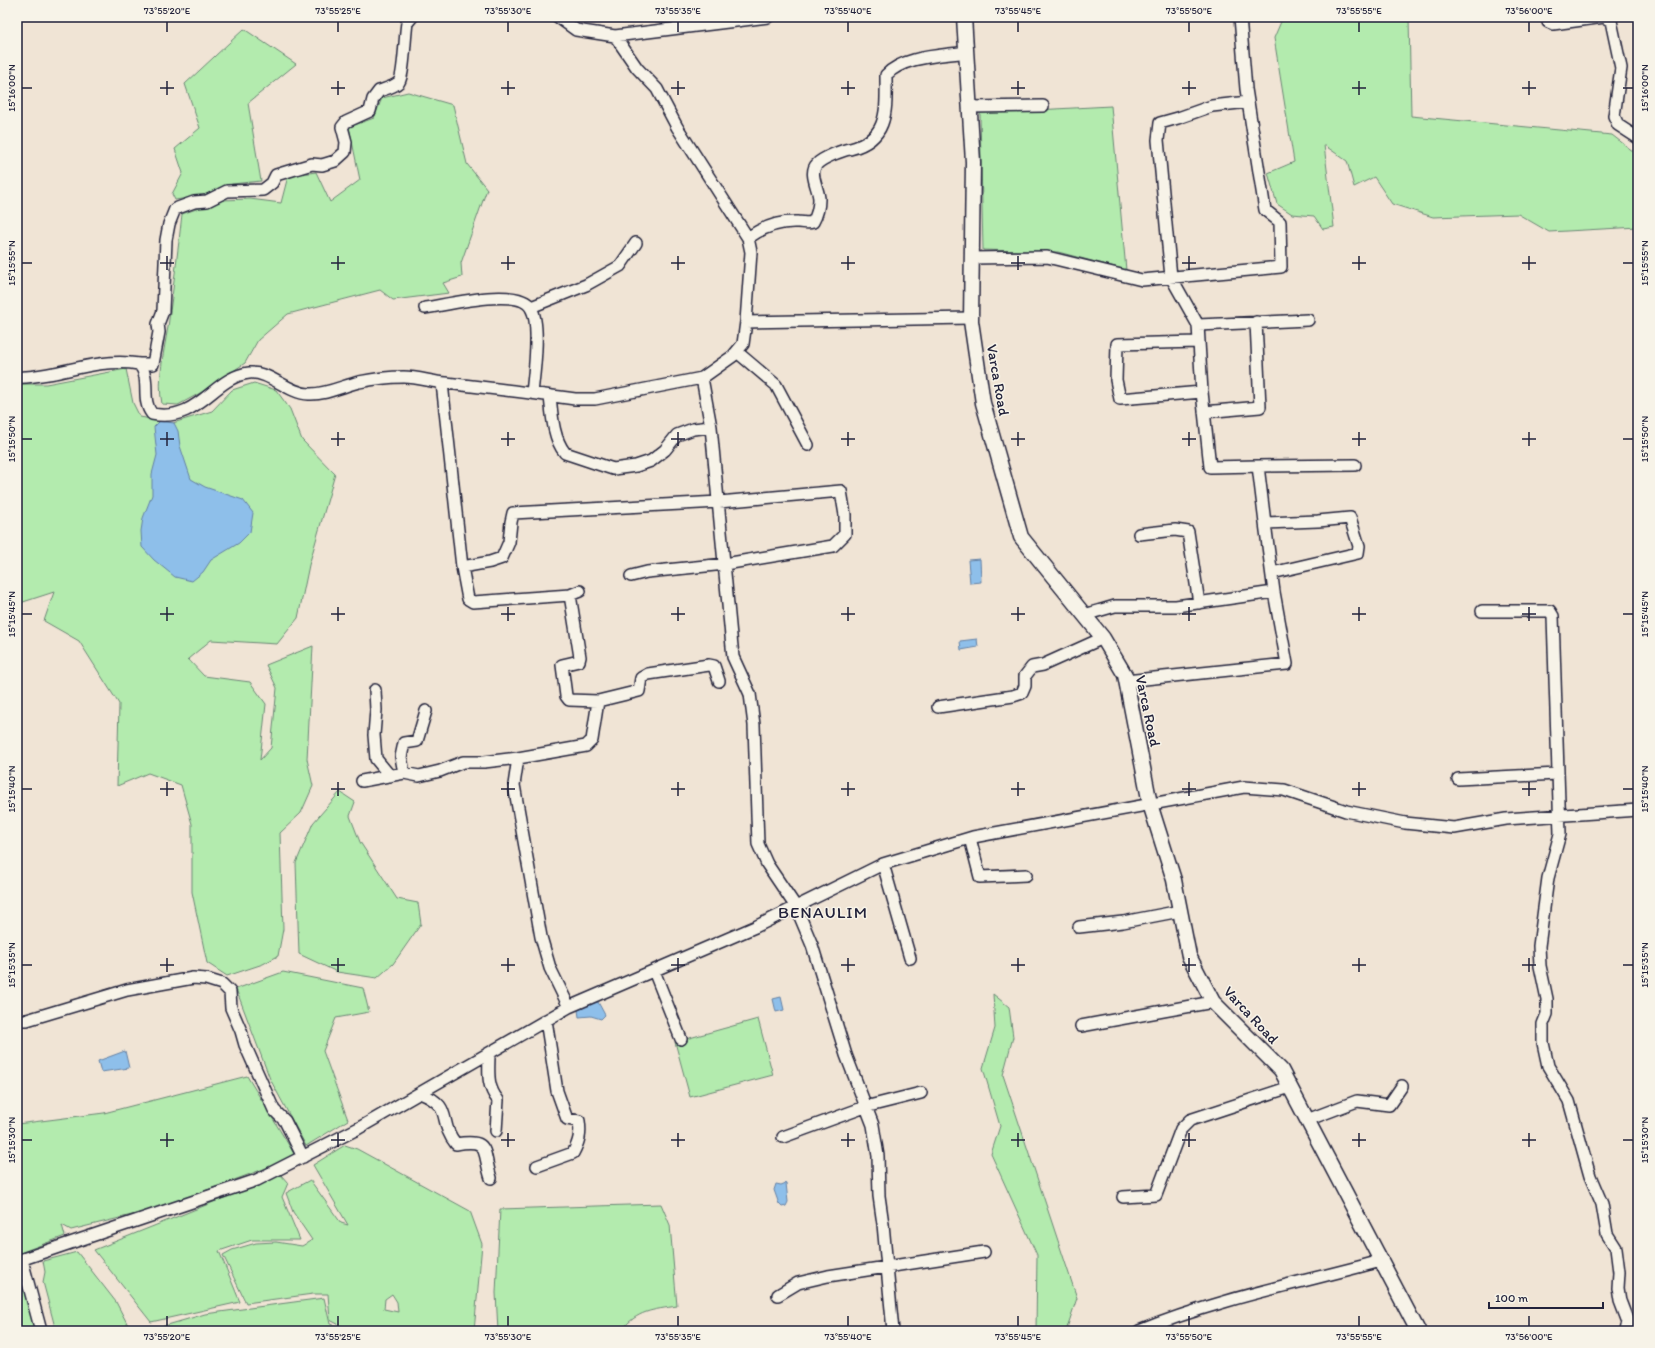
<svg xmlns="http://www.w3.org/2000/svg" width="1655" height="1348" font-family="Itim,sans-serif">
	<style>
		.green { fill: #b3ebae; stroke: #6a8674; fill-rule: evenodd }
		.water { fill: #8ebfea; stroke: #6380a4 }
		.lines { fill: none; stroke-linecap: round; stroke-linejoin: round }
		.minor-casing { stroke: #22223b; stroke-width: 14 }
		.major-casing { stroke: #22223b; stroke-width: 17 }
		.minor { stroke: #f7f3e8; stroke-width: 11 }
		.major { stroke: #f7f3e8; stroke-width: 14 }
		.ticks { fill: none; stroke: #22223b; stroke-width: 1.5 }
		.labels { text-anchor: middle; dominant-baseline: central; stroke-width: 3; stroke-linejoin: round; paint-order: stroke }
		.street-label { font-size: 15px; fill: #22223b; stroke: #f7f3e8 }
		.quarter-label { font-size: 17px; letter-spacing: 1px; fill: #22223b; stroke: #f7f3e8 }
		.neatline { fill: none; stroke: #22223b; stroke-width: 1.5 }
		.ticks-label { font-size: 10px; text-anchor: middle; fill: #22223b }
	</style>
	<rect width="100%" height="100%" fill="#f0e4d5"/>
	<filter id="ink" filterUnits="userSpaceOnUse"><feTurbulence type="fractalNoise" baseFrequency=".025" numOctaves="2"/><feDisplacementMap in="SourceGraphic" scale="8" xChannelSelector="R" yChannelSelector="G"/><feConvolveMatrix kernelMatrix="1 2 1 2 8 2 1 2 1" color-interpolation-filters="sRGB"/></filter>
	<g filter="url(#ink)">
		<path class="green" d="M1283,17H1409L1411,116L1612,135L1638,155V227L1549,232L1518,214L1433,217L1392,204L1374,177L1354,187L1347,161L1324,145L1334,227L1323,229L1314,216L1292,214L1277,204L1268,173L1294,162L1274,38Z
			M244,29L296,64L248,103L261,181L232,184L201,196L175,200L172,194L183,173L175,149L200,128L185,84Z
			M408,92L453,105L467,164L487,189L461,263L462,277L443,283L449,293L393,300L380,290L288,314L258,340L245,363L202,392L178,405L162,404C157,380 164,351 168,327C173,289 178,252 182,214L222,200L250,199L281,203L288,176L316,172L330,202L360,180L349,127L374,118L382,98Z
			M1111,106L1126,270L1058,252L983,250L980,113Z
			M126,369L133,403L140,417L173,423L212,411L232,390L254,383L276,390L290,409L302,440L335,474L309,565L298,618L277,644L211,640L188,659L204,676L250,682L266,704L260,760L271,748L277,688L266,665L313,646L307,759L313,786L301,813L280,833L283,929L278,956L263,964L227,976L207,963L192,892V824L181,785L148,773L117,786L119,704L79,641L44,621L54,592L17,604V384H46Z
			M340,792L355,802L350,816L360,842L397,899L418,903L421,924L393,964L377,978L337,972L299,954L296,863L313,823Z
			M283,972L363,988L369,1012L336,1018L323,1051L348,1120L306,1146L270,1079L236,989Z
			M993,994L1009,1007L1013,1037L1003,1075L1077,1298L1066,1331H1036L1037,1255L991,1154L1000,1126L983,1068L995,1028Z
			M758,1019L773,1075L690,1097L675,1042Z
			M247,1076L296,1157L156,1209L71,1230L62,1225L65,1236L17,1254V1124L104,1113Z
			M345,1145L357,1149L470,1211L482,1244L474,1331H351L330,1320L328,1294H313L246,1303L223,1255L232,1250L256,1243L276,1242L302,1246L312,1240L293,1212L286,1193L310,1180L341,1223L348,1225L313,1165ZM392,1294L397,1302L398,1312L384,1309L385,1299Z
			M281,1175L288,1183L282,1197L300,1240H252L219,1251L240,1302L151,1322L94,1250Z
			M661,1204L670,1225L677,1306C653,1310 637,1310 621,1331H498L496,1293L500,1209Z
			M77,1252L116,1302L131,1331H56L43,1282L45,1272L43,1261Z
			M19,1264L36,1331H17V1265Z
			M324,1298L330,1324L349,1331H147L205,1314Z"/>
		<path class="water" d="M160,421L174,423L178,431L180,446L191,479L205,487L243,500L253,513L250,532L239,543L211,560L203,572L192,581L175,577L154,560L142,547L141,531L143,518L152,495V474L157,455L154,427Z
			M980,559L981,582L970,583L968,560Z
			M977,639L978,647L961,650L960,641Z
			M781,997L784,1010L776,1012L773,999Z
			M593,1001L598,1002L605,1015L601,1019L591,1016L579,1017L578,1010Z
			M125,1051L129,1068L101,1072L98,1061Z
			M786,1183L788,1202L786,1206L782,1207L779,1204L774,1190L776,1184L781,1185Z"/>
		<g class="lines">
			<g class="minor-casing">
				<path id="minor" d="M558,17L576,30L615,36L768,17
					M1547,17L1548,22L1553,24L1604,17
					M1604,17L1611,21L1621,68L1614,116L1618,125L1638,138
					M615,36L637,68L657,89L677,127L748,238L751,252L746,322L743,344L733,356L702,378L711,427L733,657L750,694L754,725L758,844L767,864L796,907L812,945L846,1055L873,1125L878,1156L879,1196L883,1224L893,1331
					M969,107L1043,106
					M748,238C763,227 779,221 798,222C803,222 807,224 813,222C817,215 819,208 819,199C819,189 808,173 817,164C822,158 843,150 850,149C890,139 886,108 886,75C904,56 940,56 966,52
					M972,258L1047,257L1142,280L1281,267L1280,222L1265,210L1246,89L1240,17
					M531,307L586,285L620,266L636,243
					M425,308C446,305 519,286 531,308C541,324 534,374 532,393
					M746,322L971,318
					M1198,325L1171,277L1158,140L1160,123L1178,118L1212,106L1248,102
					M1199,342L1117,344L1116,380L1120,399L1202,392L1198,325L1308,320
					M737,352L776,385L808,445
					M139,364H153L159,332L158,324L163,311L166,240L169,224L175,209L194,202L207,201L227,191L263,190L272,183L276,175L312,164L322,165L335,161L345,152L346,142L342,127L346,122L370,111L373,99L379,91C385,89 394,87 399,82C404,75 405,34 407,23L412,17
					M17,377C29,378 42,375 54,373C82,367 110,359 139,364C152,379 140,399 152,414C199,423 213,377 249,373C270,371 287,393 309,394C325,395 343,386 359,382C373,379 389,377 404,377C418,377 432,382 446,383C489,388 532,393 575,399H595L702,378
					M442,383L462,567L490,562L502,558L509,542L511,522L513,513L719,502L841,491L845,515V534L833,546L725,564L647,572L631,576
					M1202,392L1210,467L1258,466L1265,523L1318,521L1350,518L1359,546L1358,553L1272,573
					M550,396C552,415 553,438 565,453L613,469L636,466L651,461L665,450L677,435L693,429L711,427
					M1204,412L1260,407L1256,322
					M1258,466L1355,465
					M1139,534L1175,530L1188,532L1199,603
					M462,567L468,599L473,602L570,595L580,591
					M570,595L580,657L579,661L562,665L566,696L569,700L598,701
					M1482,611H1550L1553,616L1560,834L1548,878L1539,946L1540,966L1547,999V1014L1543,1024V1043L1548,1066L1569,1101L1590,1176L1602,1204L1607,1234L1616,1248L1619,1272L1618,1288L1620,1301L1628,1322L1626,1331
					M1084,615L1115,606H1176L1274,592L1265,523
					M1126,681L1287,664L1274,592
					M375,690L376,710L374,735L376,759L390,776
					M938,707L1013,696L1022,693L1025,686V676L1032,667L1043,665L1103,638
					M404,773L401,757L404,743L417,741L426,711
					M1458,779L1557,774
					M362,781L404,773L419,776L440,771L463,762H484L518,758
					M970,838L980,877L1026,875
					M883,864L910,958
					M1079,927L1123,922L1180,911
					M654,971L681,1039
					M569,1007L550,968L541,937L514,785L518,758L586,746L592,740L598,701L639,691L641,678L648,674L709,665L714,666L719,681
					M17,1020H27L127,990L193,978L206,979L222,984L230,992L231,1008L241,1031L245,1045L274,1110L285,1121L303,1157
					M1081,1026L1213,1002
					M489,1054C489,1070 486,1086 498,1100L496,1131
					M420,1093C455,1107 437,1121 456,1144C491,1138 482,1151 491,1178
					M1307,1120L1357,1101L1389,1105L1402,1086
					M783,1137L865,1107L921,1093
					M537,1166L573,1153C579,1142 581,1134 579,1121L567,1119L557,1091L546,1020
					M1123,1197L1156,1195L1181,1129L1190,1120L1290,1087
					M22,1260L41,1331
					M17,1261L257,1180L359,1128L569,1007L755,927L883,864L973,837L1244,787L1284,790L1346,811L1405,823L1454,828L1506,819L1638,810
					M778,1295L798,1283L828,1276L984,1252
					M1139,1331C1217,1299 1300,1283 1381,1261"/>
			</g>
			<g class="major-casing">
				<path id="major" d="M964,17L973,162L971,321L983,403L1021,537L1103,638L1125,675L1150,804L1174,880L1189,956L1213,1002L1281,1070L1418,1331"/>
			</g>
			<use href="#minor" class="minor"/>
			<use href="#major" class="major"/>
		</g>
	</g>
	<path class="ticks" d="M167,22V32M338,22V32M508,22V32M678,22V32M848,22V32M1018,22V32M1189,22V32M1359,22V32M1529,22V32M167,81V95M338,81V95M508,81V95M678,81V95M848,81V95M1018,81V95M1189,81V95M1359,81V95M1529,81V95M22,88H32M160,88H174M331,88H345M501,88H515M671,88H685M841,88H855M1011,88H1025M1182,88H1196M1352,88H1366M1522,88H1536M1623,88H1633M167,256V270M338,256V270M508,256V270M678,256V270M848,256V270M1018,256V270M1189,256V270M1359,256V270M1529,256V270M22,263H32M160,263H174M331,263H345M501,263H515M671,263H685M841,263H855M1011,263H1025M1182,263H1196M1352,263H1366M1522,263H1536M1623,263H1633M167,432V446M338,432V446M508,432V446M678,432V446M848,432V446M1018,432V446M1189,432V446M1359,432V446M1529,432V446M22,439H32M160,439H174M331,439H345M501,439H515M671,439H685M841,439H855M1011,439H1025M1182,439H1196M1352,439H1366M1522,439H1536M1623,439H1633M167,607V621M338,607V621M508,607V621M678,607V621M848,607V621M1018,607V621M1189,607V621M1359,607V621M1529,607V621M22,614H32M160,614H174M331,614H345M501,614H515M671,614H685M841,614H855M1011,614H1025M1182,614H1196M1352,614H1366M1522,614H1536M1623,614H1633M167,782V796M338,782V796M508,782V796M678,782V796M848,782V796M1018,782V796M1189,782V796M1359,782V796M1529,782V796M22,789H32M160,789H174M331,789H345M501,789H515M671,789H685M841,789H855M1011,789H1025M1182,789H1196M1352,789H1366M1522,789H1536M1623,789H1633M167,958V972M338,958V972M508,958V972M678,958V972M848,958V972M1018,958V972M1189,958V972M1359,958V972M1529,958V972M22,965H32M160,965H174M331,965H345M501,965H515M671,965H685M841,965H855M1011,965H1025M1182,965H1196M1352,965H1366M1522,965H1536M1623,965H1633M167,1133V1147M338,1133V1147M508,1133V1147M678,1133V1147M848,1133V1147M1018,1133V1147M1189,1133V1147M1359,1133V1147M1529,1133V1147M22,1140H32M160,1140H174M331,1140H345M501,1140H515M671,1140H685M841,1140H855M1011,1140H1025M1182,1140H1196M1352,1140H1366M1522,1140H1536M1623,1140H1633M167,1316V1326M338,1316V1326M508,1316V1326M678,1316V1326M848,1316V1326M1018,1316V1326M1189,1316V1326M1359,1316V1326M1529,1316V1326"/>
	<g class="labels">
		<g class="street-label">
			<text transform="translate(998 380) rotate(80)">Varca Road</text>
			<text transform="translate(1148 711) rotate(78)">Varca Road</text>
			<text transform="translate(1251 1015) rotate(47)">Varca Road</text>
		</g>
		<g class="quarter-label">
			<text x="823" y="912">BENAULIM</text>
		</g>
	</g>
	<rect width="1655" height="1348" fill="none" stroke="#f7f3e8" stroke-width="44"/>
	<path d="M1489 1302v6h114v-6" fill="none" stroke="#22223b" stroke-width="2"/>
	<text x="1495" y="1302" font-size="12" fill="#22223b" stroke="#f7f3e8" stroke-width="3" paint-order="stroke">100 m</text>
	<rect x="22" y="22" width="1611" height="1304" class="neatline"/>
	<g class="ticks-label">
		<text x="167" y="14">73°55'20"E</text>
		<text x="338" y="14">73°55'25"E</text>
		<text x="508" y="14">73°55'30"E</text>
		<text x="678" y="14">73°55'35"E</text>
		<text x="848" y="14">73°55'40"E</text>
		<text x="1018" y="14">73°55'45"E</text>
		<text x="1189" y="14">73°55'50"E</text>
		<text x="1359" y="14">73°55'55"E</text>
		<text x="1529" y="14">73°56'00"E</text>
		<text transform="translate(11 88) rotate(-90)" y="4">15°16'00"N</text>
		<text transform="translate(1644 88) rotate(-90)" y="4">15°16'00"N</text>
		<text transform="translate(11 263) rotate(-90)" y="4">15°15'55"N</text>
		<text transform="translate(1644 263) rotate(-90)" y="4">15°15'55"N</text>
		<text transform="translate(11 439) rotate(-90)" y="4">15°15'50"N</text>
		<text transform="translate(1644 439) rotate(-90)" y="4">15°15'50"N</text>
		<text transform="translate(11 614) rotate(-90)" y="4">15°15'45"N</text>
		<text transform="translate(1644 614) rotate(-90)" y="4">15°15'45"N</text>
		<text transform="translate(11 789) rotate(-90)" y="4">15°15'40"N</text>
		<text transform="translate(1644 789) rotate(-90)" y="4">15°15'40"N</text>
		<text transform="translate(11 965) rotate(-90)" y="4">15°15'35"N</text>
		<text transform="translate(1644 965) rotate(-90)" y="4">15°15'35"N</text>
		<text transform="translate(11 1140) rotate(-90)" y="4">15°15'30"N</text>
		<text transform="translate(1644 1140) rotate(-90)" y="4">15°15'30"N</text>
		<text x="167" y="1340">73°55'20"E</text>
		<text x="338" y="1340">73°55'25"E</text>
		<text x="508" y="1340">73°55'30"E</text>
		<text x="678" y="1340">73°55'35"E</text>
		<text x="848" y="1340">73°55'40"E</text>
		<text x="1018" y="1340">73°55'45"E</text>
		<text x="1189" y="1340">73°55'50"E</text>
		<text x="1359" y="1340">73°55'55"E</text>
		<text x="1529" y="1340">73°56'00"E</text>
	</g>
</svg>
